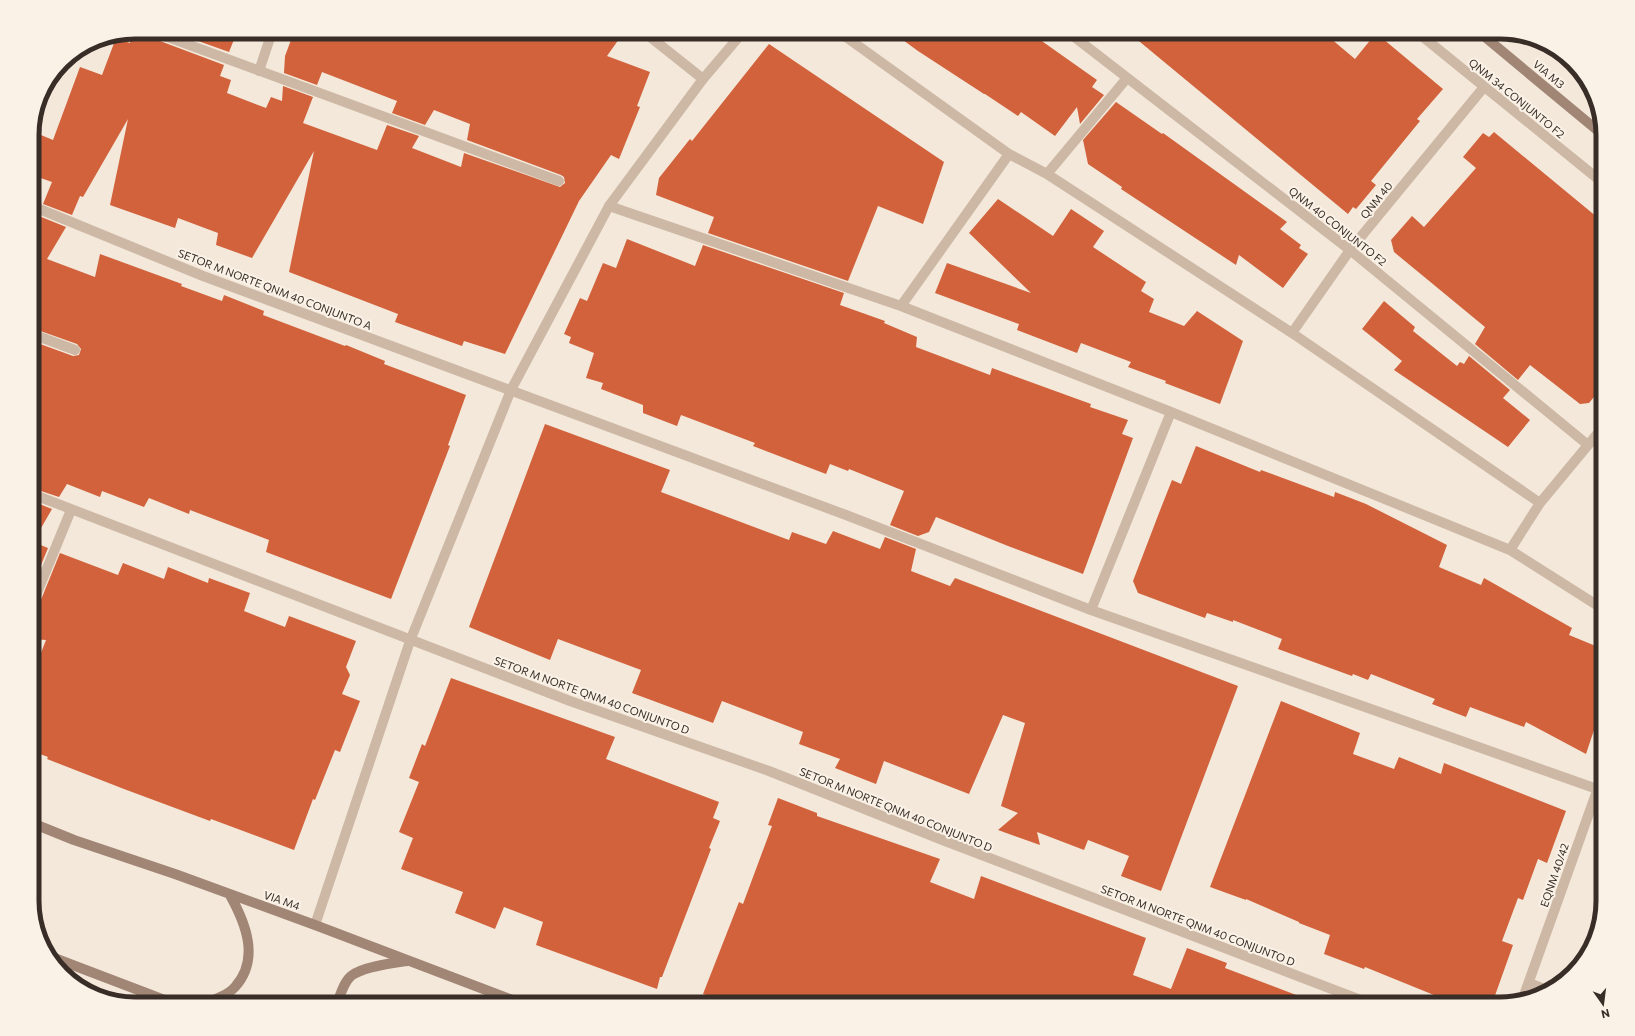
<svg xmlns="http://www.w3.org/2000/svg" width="1635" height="1036" font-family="Commissioner,sans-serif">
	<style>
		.building { fill: #d1623b }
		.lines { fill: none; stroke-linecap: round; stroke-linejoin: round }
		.minor { stroke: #cdb8a5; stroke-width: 10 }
		.tertiary { stroke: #cdb8a5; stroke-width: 10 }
		.secondary { stroke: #a18676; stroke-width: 10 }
		.labels { text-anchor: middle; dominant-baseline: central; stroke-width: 4; stroke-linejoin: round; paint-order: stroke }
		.street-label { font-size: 11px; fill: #382d27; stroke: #fbf2e7 }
		.rim { fill: none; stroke: #382d27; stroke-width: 5 }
	</style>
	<rect width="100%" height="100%" fill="#f4e8da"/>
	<path class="building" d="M148,32L149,36L152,38L224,65L220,76L231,80L227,93L266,108L271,97L282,101L283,86L313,97L303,123L377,150L387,125L419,136L412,148L461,167L464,153L560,187L565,183L564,177L561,175L467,140L470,124L434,110L425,125L392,113L397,101L322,72L317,85L284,73L285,56L294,32H624L607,56L650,72L637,106L640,107L619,159L611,155L579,201L505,354L464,341L462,346L395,322L398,314L289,272L314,151L252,258L216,245L218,233L178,218L175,228L110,205L128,119L83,197L80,196L72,215L43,204L52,182L32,175V158L41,135L53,140L80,67L102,75L116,38L130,43L131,33Z
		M173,32H237L229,52Z
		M892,32H1029L1097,80L1092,87L1104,95L1080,124L1077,107L1055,136L1021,112L1018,116L985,94H984L918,51Z
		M1128,32H1323L1355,59L1376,33L1443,89L1417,119L1420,121L1371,181L1376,185L1356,209L1353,207L1348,214Z
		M769,44L944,162L923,224L878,206L848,281L708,233L714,217L656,195L659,178L690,139L692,141Z
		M1116,102L1162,134L1163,133L1287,222L1280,229L1301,245L1299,248L1308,254L1283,288L1239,255L1236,265L1121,189L1122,187L1088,164L1083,140Z
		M1494,132L1603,222V386L1589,403L1580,404L1530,365L1518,380L1475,344L1485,327L1394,252L1391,240L1412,216L1424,227L1476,168L1463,157L1483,133L1489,137Z
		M998,199L1053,236L1071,209L1104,231L1093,247L1146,282L1141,291L1154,299L1149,312L1184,326L1197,311L1243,341L1220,404L1165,383L1166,381L1128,367L1131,362L1081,343L1077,353L1017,330L1019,324L935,293L947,263L1031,293L969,233Z
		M39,216L66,227L47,259L95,277L100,254L182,284L181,286L222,301L224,295L264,311L263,315L345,346L346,345L385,361L384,364L466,395L448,445L450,446L391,599L266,552L269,540L190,510L189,514L149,498L144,507L102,491L100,497L67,484L59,497L32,488V341L73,356L79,355L81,349L77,344L32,328V233Z
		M627,239L695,266L703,245L844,293L840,305L885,321L884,323L917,337L916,347L990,375L992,368L1091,404L1090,407L1128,420L1122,434L1133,438L1083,574L1008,546L936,517L929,532L918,536L890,525L904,491L849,469L848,471L830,464L826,474L753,446L755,443L681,415L677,426L643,413V405L601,389L603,383L586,378L594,353L569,343L571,337L564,334L580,298L587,301L603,263L616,268Z
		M1384,301L1415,327L1413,331L1457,366L1460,362L1464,364L1469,356L1510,390L1503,398L1530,420L1508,447L1394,370L1402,361L1362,329Z
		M545,424L670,470L661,492L789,540L792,532L826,544L833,531L880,549L885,537L916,549L911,571L950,586L955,578L1238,686L1161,891L1121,876L1129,856L1088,840L1084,850L1037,832L1040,845L998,830L1018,813L1001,806L1025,723L1003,715L969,794L884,761L876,784L835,768L840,759L799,744L803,732L722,701L713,723L632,693L641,670L558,639L550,660L469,627Z
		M1196,446L1260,472L1261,470L1334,497L1335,492L1366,504L1447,545L1439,567L1481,585L1484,578L1572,628L1569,635L1603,649V703L1586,754L1526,722L1524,727L1470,707L1466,717L1432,704L1435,699L1371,674L1368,680L1353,674L1352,676L1278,649L1282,639L1233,620V622L1207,613L1205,618L1138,593L1133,581L1159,513L1172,480L1181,484Z
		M32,501L52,509L33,542L48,548L32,587Z
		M60,553L118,575L123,563L164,579L168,567L208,583L209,578L250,593L244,611L285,627L289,616L356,641L346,667L350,675L342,694L360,701L340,752L335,750L315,800L313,799L294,850L211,819L210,821L124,789L47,759L48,757L32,751V676L46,640L32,639V611L38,607Z
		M451,678L615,737L606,759L719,802L713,818L720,821L709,848L711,849L662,977H660L657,989L536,945L543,922L504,907L495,929L455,913L463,892L401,869L413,838L399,832L419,782L409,778L422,744L425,746Z
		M1281,701L1360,733L1353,754L1394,769L1399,757L1441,774L1444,763L1566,811L1547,863L1538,859L1523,900L1518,898L1502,941L1513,945L1492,1004H1456L1365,967L1364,969L1324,954L1330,935L1299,923V922L1246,899V900L1210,887Z
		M778,798L817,813V816L940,859L930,882L974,899L981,876L1146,938L1133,975L1171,989L1187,948L1227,963L1225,968L1312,1001L1311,1004H730L703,994L739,902L743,904L772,826L768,825Z"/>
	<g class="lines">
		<path class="minor" d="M154,32L559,181
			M644,32L703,79
			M839,32L1009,154L1047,174L1292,333L1540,503
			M1068,32L1350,250L1588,445
			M1417,32L1603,183
			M259,71L272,32
			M1047,174L1127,78
			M32,206L203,276L846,515L1091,610L1597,789
			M609,206L901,306L1171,412L1510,550
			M901,306L1009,154
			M1292,333L1350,250L1484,87
			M32,334L75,350
			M1603,427L1540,503L1510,550L1603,609
			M32,494L570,701L769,771L945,841L1371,1004
			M32,605L71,510
			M1091,610L1171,412
			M1529,983L1549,991
			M1523,998L1603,774"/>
		<path class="tertiary" d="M315,925L410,641L511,390L609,206L703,79L743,32"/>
		<path class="secondary" d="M1479,32L1603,135
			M32,823L74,840L175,874L315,925L523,1004
			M49,956L175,1004
			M202,1004C213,1000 227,996 235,987C260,959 246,924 230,895
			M337,1004C340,995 344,982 351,976C362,967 393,963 407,961"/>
	</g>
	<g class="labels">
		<g class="street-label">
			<text transform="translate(1549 74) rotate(40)">VIA M3</text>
			<text transform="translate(1517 98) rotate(39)">QNM 34 CONJUNTO F2</text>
			<text transform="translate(1376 200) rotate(-51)">QNM 40</text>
			<text transform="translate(1338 226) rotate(38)">QNM 40 CONJUNTO F2</text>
			<text transform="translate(275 289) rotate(21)">SETOR M NORTE QNM 40 CONJUNTO A</text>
			<text transform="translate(592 695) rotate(20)">SETOR M NORTE QNM 40 CONJUNTO D</text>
			<text transform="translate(896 809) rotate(22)">SETOR M NORTE QNM 40 CONJUNTO D</text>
			<text transform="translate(1554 875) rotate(-71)">EQNM 40/42</text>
			<text transform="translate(282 900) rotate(19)">VIA M4</text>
			<text transform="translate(1198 925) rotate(21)">SETOR M NORTE QNM 40 CONJUNTO D</text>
		</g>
	</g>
	<path d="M0 0H1635V1036H0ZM135 39H1500A96 96 0 0 1 1596 135V901A96 96 0 0 1 1500 997H135A96 96 0 0 1 39 901V135A96 96 0 0 1 135 39Z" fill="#fbf2e7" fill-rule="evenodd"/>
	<path class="rim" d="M135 39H1500A96 96 0 0 1 1596 135V901A96 96 0 0 1 1500 997H135A96 96 0 0 1 39 901V135A96 96 0 0 1 135 39Z"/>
	<g transform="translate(1603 1004) rotate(166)" stroke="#fbf2e7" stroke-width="3" paint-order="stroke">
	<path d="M0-3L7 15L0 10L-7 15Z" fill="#382d27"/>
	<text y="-6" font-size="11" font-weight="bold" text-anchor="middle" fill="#382d27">N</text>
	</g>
</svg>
